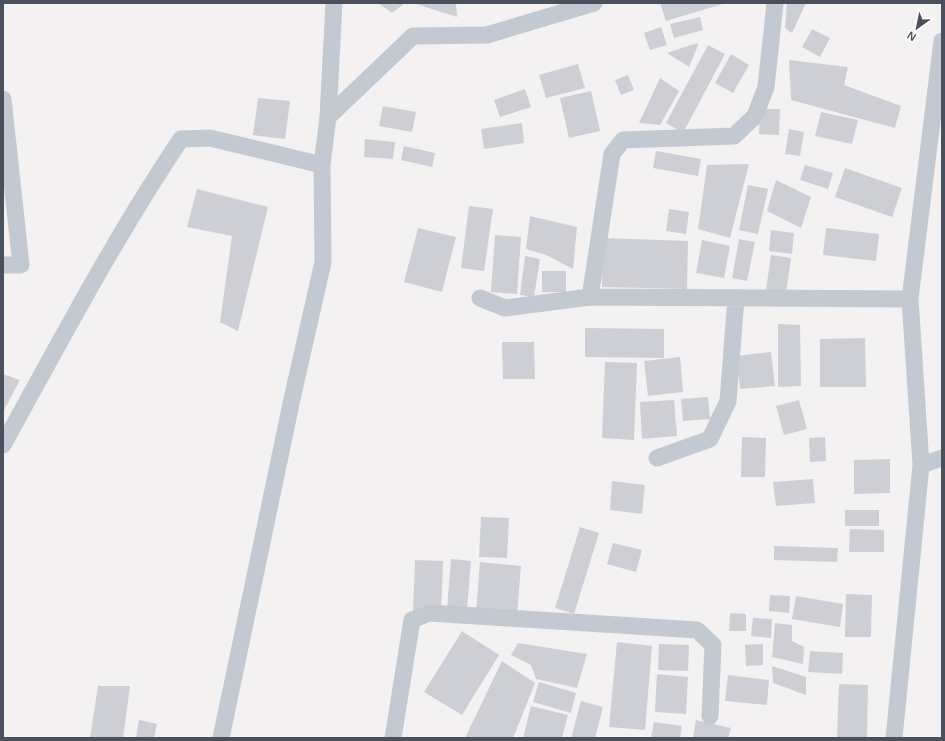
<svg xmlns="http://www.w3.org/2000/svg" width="945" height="741" font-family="Arial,sans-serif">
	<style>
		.building { fill: #cecfd5 }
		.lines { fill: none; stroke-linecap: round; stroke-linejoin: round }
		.minor { stroke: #c3c9d1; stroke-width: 17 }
	</style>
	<rect width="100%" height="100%" fill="#f3f1f1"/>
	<path class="building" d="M378,3H405L392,13Z
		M413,3H456L457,17Z
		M660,3H726L666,21Z
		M787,3H806L792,33L785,28Z
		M700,17L703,30L674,38L670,24Z
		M661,27L667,45L650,50L644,33Z
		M812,29L830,38L820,57L802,47Z
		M697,43L698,45L689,67L667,53Z
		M708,45L725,54L683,133L666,123Z
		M731,54L749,65L733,93L715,83Z
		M789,60L848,67L844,85L901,106L895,128L791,100Z
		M578,64L585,88L546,98L539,75Z
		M628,75L634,90L621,95L615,80Z
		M660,78L679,91L660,125L639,123Z
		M525,89L531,107L500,117L494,100Z
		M591,91L600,131L569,138L560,98Z
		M258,98L290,101L285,139L253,135Z
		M383,106L416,112L412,132L379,126Z
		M760,109H780L779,135L759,134Z
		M821,112L858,120L852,144L815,136Z
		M522,123L524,143L484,149L481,129Z
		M789,129L804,132L800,156L785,154Z
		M365,139L395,142L393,159L364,157Z
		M404,146L435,153L432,167L401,160Z
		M656,151L701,159L698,176L653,168Z
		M749,164L730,238L698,229L707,165Z
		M805,165L833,173L828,189L800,180Z
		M845,168L902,188L892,217L835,197Z
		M776,180L811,197L801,228L767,211Z
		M748,185L768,189L758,234L739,230Z
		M197,189L268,207L238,331L220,322L232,236L187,227Z
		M469,206L493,209L484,271L461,268Z
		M669,209L689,212L686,234L666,231Z
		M530,216L577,227L573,269L546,255L526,249Z
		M418,228L456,237L442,292L404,282Z
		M826,228L879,234L876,261L823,255Z
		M771,230L794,233L792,254L769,251Z
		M495,235L521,237L517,294L491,292Z
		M603,238L688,241L687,289L602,287Z
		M739,239L755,242L747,281L732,278Z
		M702,240L730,246L724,278L696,273Z
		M771,255L791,258L786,293L766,290Z
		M525,256L540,259L534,297L520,295Z
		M542,271H566V292H542Z
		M778,324L800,325L801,386L778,387Z
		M585,328L664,329V358L585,357Z
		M865,338L866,387H820V339Z
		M502,342H534L535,379H503Z
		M771,352L775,386L740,389L737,356Z
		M680,357L683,392L648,396L644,361Z
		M605,362L637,363L634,440L602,438Z
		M3,374L20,380L3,412Z
		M708,397L710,419L683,421L681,399Z
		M674,400L677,436L642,439L640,402Z
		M799,400L807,429L784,435L776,406Z
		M742,437L766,438L765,477H741Z
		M825,437L826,461L810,462L809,438Z
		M890,459V493L854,494V460Z
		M813,479L815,503L776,506L773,482Z
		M612,481L645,485L642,514L610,510Z
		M845,510H879V526H845Z
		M481,517L509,518L507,558L479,557Z
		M580,527L599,533L574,614L555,608Z
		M850,529L884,530V552H849Z
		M613,543L642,550L636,572L607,564Z
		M774,546L838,548L837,562L774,560Z
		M451,559L471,561L467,610L447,609Z
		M415,560L443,561L441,613L413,611Z
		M480,562L521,566L517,615L476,611Z
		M846,594L872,595L871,637H845Z
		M770,595L790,596L789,613L769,611Z
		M796,596L843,604L840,627L792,619Z
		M730,613L746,614V631H729Z
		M753,618L772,619L771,638L751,636Z
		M775,623L792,625V641L804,647L803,664L772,657Z
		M462,631L499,655L462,715L424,692Z
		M617,642L652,646L645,730L609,727Z
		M518,643L587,654L577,688L536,679L531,665L511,655Z
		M659,644L689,645L688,671L658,670Z
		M763,644V665L746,666L745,645Z
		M810,651L843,653L842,674L808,672Z
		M502,661L535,683L513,738H465Z
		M772,666L806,677V695L773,683Z
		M657,674L688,677L686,714L655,712Z
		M728,675L769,680L767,705L725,701Z
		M539,682L576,693L571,713L533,702Z
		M839,684L868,685L867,738H837Z
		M98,686H130L123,738H90Z
		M581,701L603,707L595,738H571Z
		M531,706L568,715L562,738H523Z
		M139,720L157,724L154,738H136Z
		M696,720L731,728L728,738H693Z
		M654,722L682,726L680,738H651Z"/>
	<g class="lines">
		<path class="minor" d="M775,3L766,87L755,116L734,136L623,140L612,154L590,297L910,299L942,41
			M3,99L21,265H3
			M328,117L413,36L487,35L594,3
			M480,298L505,308L590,297
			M3,445C60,342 115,237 181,139L210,138L322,165
			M657,458L710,439L728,401L736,298
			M921,465L942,458
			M221,738L292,399L323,262L322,165L328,117L334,3
			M393,738L412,620L429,613L697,630L713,645L710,716
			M894,738L921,465L910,299"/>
	</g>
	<rect width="945" height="741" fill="none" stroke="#4a515d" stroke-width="8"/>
	<g transform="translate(917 28) rotate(213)" stroke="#ffffff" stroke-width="3" paint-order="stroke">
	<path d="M0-3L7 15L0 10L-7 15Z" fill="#4a515d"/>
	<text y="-6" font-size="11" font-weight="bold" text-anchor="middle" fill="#4a515d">N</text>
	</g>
</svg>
